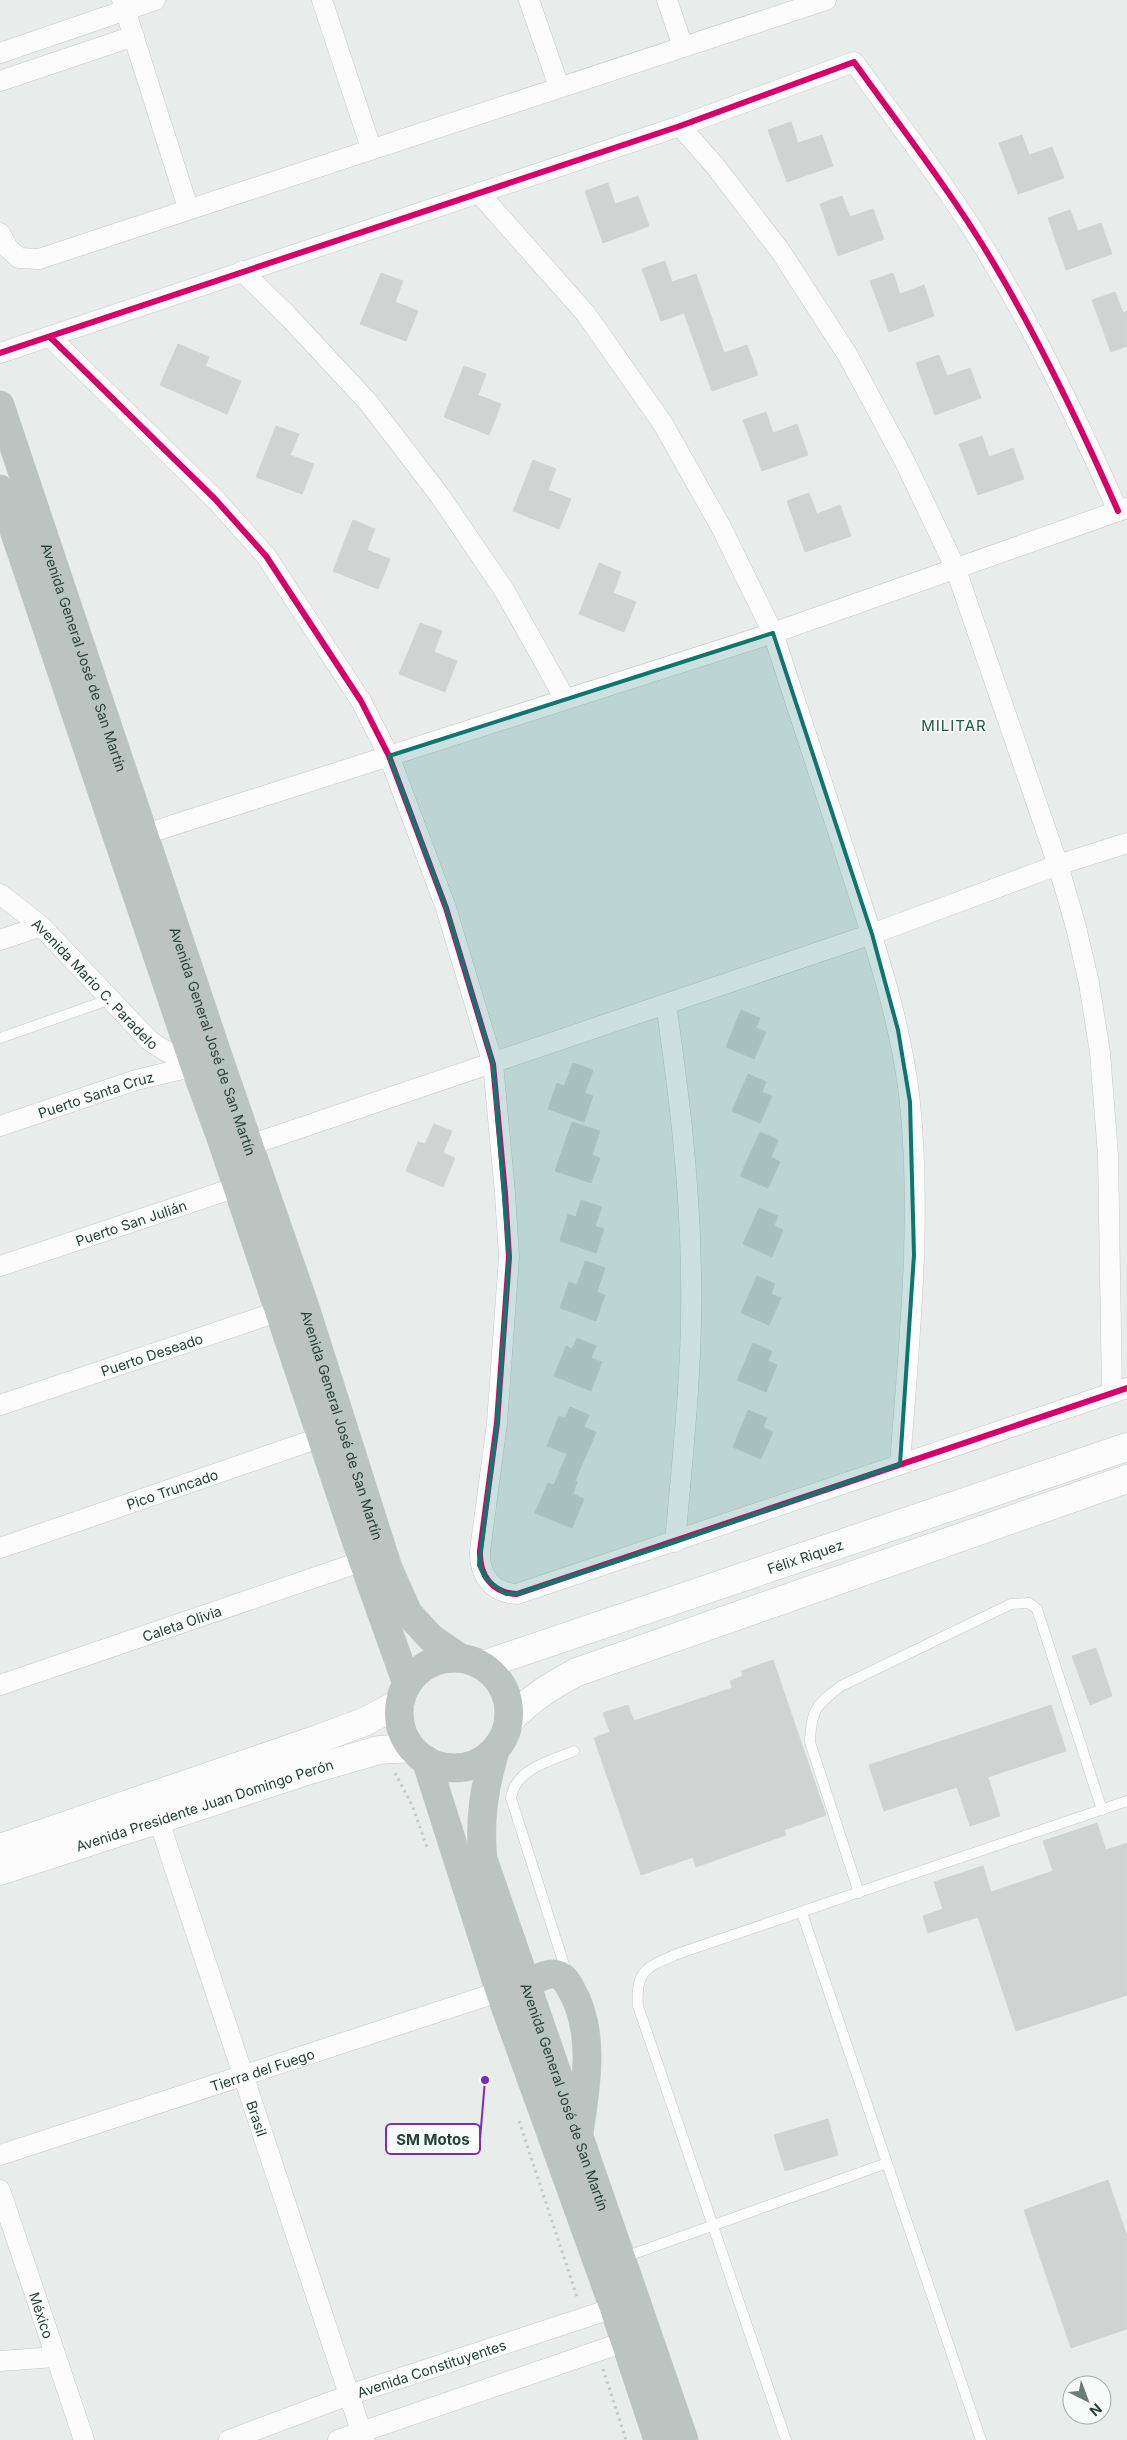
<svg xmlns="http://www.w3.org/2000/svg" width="1127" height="2440" font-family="Inter,sans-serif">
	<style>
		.building { fill: #cfd4d2; stroke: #d1d6d4 }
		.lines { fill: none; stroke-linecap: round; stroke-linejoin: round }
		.lane-casing { stroke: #c5cac8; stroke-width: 11 }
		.street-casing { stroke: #c5cac8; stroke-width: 21 }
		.secondary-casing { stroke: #c3cbc8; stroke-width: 29 }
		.highway-casing { stroke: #c3ccc9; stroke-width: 29 }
		.path { stroke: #c3ccca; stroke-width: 3; stroke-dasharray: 2.5 4; stroke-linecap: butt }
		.lane { stroke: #fcfcfc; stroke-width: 10 }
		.street { stroke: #fcfcfc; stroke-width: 20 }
		.secondary { stroke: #fcfcfc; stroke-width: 28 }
		.highway { stroke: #bcc4c2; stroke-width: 28 }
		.cycleway-casing { stroke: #f7fbf9; stroke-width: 9 }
		.cycleway { stroke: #d6006c; stroke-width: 6 }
		.marked { fill: #0f766e; fill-opacity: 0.2; stroke: #0f766e; stroke-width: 4; stroke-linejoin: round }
		.labels { text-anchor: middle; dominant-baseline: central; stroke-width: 4; stroke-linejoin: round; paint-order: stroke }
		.street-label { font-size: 14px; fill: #24423a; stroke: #f7fbf9 }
		.neighbourhood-label { font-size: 15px; letter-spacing: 1px; fill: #1f5548; stroke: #f7fbf9 }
		.leader { fill: none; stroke: #7b2cbf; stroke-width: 2 }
		.callout-dot { fill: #7b2cbf; stroke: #f7fbf9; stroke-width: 2 }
		.callout { fill: #f7fbf9; stroke: #7b2cbf; stroke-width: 2 }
		.callout-label { font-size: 15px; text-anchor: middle; font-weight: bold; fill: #24423a }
	</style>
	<rect width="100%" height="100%" fill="#e8edeb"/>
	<path class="building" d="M791,122L798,143L822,135L833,166L787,182L768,130Z
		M1022,135L1029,155L1052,147L1064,178L1018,194L999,143Z
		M608,183L615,204L638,196L649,226L603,243L585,191Z
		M842,196L850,217L873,209L884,239L838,256L820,204Z
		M1070,210L1078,231L1101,223L1112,254L1066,270L1048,218Z
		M665,261L672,282L696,274L724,353L747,345L758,375L712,391L684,313L661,321L642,269Z
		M381,273L403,281L395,302L418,311L406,341L360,324Z
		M893,273L900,294L924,285L934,316L889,332L870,281Z
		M1115,292L1123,313L1127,311V346L1111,352L1092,300Z
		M178,344L209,357L205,366L241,381L227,414L160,385Z
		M939,355L947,376L970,368L981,398L935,415L916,363Z
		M464,366L486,374L478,395L501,404L489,435L444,417Z
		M766,412L773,433L797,424L808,455L762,471L743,420Z
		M276,426L299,434L290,455L314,464L302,494L256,477Z
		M982,436L989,457L1013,448L1024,479L978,495L959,444Z
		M533,460L556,469L548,490L571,499L559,529L513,511Z
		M809,493L817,514L840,505L851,536L805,552L787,501Z
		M353,520L375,529L367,550L390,559L378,589L333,571Z
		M599,563L621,572L613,593L636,602L624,632L579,614Z
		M420,623L442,631L434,652L457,661L445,692L399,674Z
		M741,1010L760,1018L756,1028L766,1032L754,1059L726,1047Z
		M573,1063L593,1070L585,1093L593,1096L584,1122L548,1109L557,1083L564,1086Z
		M748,1074L766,1082L762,1092L772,1096L760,1123L732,1111Z
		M572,1122L600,1131L592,1155L600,1158L591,1183L555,1171Z
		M434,1124L452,1131L443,1153L455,1158L443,1187L406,1171L418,1142L425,1144Z
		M760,1132L778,1140L771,1157L780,1162L768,1188L740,1176Z
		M581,1200L602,1207L595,1226L604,1229L596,1253L560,1241L568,1214L576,1217Z
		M759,1208L778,1216L774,1226L783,1230L772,1257L743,1244Z
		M585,1261L605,1268L597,1292L605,1295L596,1321L560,1308L569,1282L577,1285Z
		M757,1276L775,1284L771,1294L781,1298L769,1325L741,1313Z
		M577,1338L596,1346L591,1358L602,1362L591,1391L554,1376L566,1346L572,1349Z
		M753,1343L772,1351L768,1361L777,1365L766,1392L737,1380Z
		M570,1407L589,1415L584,1427L596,1432L575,1481L577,1482L573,1494L584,1499L572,1528L535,1513L548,1483L554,1485L567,1454L547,1446L559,1416L565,1418Z
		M748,1410L767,1418L763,1427L773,1432L761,1459L733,1447Z
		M1096,1648L1112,1696L1090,1705L1072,1656Z
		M773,1660L826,1815L784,1830L786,1835L696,1867L693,1857L641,1875L594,1738L610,1732L603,1713L628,1705L634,1721L732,1688L730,1681L743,1676L741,1671Z
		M1051,1705L1066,1751L988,1777L1000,1816L970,1826L957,1787L884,1811L869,1765Z
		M1097,1823L1106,1850L1127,1843V1995L1016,2031L978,1917L928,1933L923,1916L943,1909L934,1882L983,1866L991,1892L1053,1871L1043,1841Z
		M828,2119L838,2155L785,2171L774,2135Z
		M1108,2180L1127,2236V2329L1071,2348L1024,2210Z"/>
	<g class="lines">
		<g class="lane-casing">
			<path id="lane" d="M0,1038L111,999
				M859,1893L810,1742C811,1710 816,1705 841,1686L1011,1604L1029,1603L1037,1609L1102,1810
				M802,1913L981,2440
				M567,1974L511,1798C516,1768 550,1761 574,1751
				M622,2258L887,2163
				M786,2440L638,2006C635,1970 647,1967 677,1954L1127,1801"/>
		</g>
		<g class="street-casing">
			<g id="street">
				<path d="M122,0L188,208"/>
				<path d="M322,0L371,148"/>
				<path d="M529,0L559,87"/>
				<path d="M667,0L683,47"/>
				<path d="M0,53L155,0"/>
				<path d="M0,81L134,36"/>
				<path d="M680,126L716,167L781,252L847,354L904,460L955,567L1058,865L1076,927L1089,983L1100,1053L1108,1155L1112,1393"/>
				<path d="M479,193L586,314L663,424L721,527L773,633L786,673C808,740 830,807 852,874C876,948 902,1025 910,1103C922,1223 909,1344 900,1464"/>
				<path d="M0,233L8,248L19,258L39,259L826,0"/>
				<path d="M242,271L287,315L368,402L440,496L504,590L565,699"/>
				<path d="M50,337L215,499L266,556L361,701L389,756L446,908L493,1064L505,1193L509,1257L497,1423L480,1551C479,1575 492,1593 517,1594L1127,1388"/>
				<path d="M0,353L680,126L854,62C902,129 953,194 994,264C1041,343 1081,427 1118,511"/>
				<path d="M133,838L773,633L1127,508"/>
				<path id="s1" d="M0,894L41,926L149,1040C165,1053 186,1059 201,1073"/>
				<path d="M0,940L41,926"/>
				<path d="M666,1004C679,1094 690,1183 691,1274C693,1364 683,1453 675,1542"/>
				<path id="s2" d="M0,1126L136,1080L199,1065"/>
				<path d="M250,1145L872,934L1058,865L1127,843"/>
				<path id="s3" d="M0,1266L249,1183"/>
				<path id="s4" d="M0,1405L292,1307"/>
				<path id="s5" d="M0,1548L322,1437L334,1435"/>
				<path id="s6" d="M0,1685L363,1561"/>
				<path id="s7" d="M154,1806L364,2440"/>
				<path id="s8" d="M0,2155L511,1988"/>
				<path id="s9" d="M0,2190L84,2440"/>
				<path d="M0,2361L55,2357"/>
				<path id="s10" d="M229,2440L349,2395L626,2304"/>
				<path d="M338,2440L639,2337"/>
			</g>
		</g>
		<g class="secondary-casing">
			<g id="secondary">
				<path id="s11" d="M483,1665L1127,1447"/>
				<path d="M510,1720C530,1699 551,1685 577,1672L1127,1479"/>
				<path d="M0,1848L318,1739L364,1722L400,1703"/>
				<path id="s12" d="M0,1871L313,1769L379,1750L412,1748"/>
			</g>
		</g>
		<g class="highway-casing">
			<g id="highway">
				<path id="s13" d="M0,405L219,1059L304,1304L388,1568L408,1613L431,1638L459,1657"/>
				<path d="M0,489L195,1067L221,1138L363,1561L407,1684"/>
				<circle cx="454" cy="1713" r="55"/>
				<path id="s14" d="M495,1751C484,1788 479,1821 483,1859L684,2440"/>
				<path d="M426,1760L500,1992L614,2308L658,2440"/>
				<path d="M525,1983C533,1981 546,1973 554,1974C562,1974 568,1983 571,1989C596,2032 586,2086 579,2133"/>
			</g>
		</g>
		<path class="path" d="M395,1773L412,1805L427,1847
			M519,2121L578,2300
			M603,2369L626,2440"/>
		<use href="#lane" class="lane"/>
		<use href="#street" class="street"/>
		<use href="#secondary" class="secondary"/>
		<use href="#highway" class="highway"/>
		<g class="cycleway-casing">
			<path id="cycleway" d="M50,337L215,499L266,556L361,701L389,756L446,908L493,1064L505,1193L509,1257L497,1423L480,1551C479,1575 492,1593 517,1594L1127,1388
				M0,353L680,126L854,62C902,129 953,194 994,264C1041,343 1081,427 1118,511"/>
		</g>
		<use href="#cycleway" class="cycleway"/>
	</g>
	<path class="marked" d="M773,633L872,934L898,1030L910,1102L914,1255L900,1464L675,1542L517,1594H506L486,1579L479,1565L497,1423L509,1257L493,1064L446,908L389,756Z"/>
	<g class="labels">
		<g class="street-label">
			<text stroke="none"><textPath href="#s13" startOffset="266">Avenida General José de San Martín</textPath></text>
			<text stroke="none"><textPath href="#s1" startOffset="131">Avenida Mario C. Paradelo</textPath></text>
			<text stroke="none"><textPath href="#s13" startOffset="671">Avenida General José de San Martín</textPath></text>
			<text stroke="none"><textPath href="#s2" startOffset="101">Puerto Santa Cruz</textPath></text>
			<text stroke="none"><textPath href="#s3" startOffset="138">Puerto San Julián</textPath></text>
			<text stroke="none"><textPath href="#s4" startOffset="160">Puerto Deseado</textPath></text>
			<text stroke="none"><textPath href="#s13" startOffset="1076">Avenida General José de San Martín</textPath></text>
			<text stroke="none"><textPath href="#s5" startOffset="182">Pico Truncado</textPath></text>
			<text stroke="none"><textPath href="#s11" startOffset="340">Félix Riquez</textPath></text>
			<text stroke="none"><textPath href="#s6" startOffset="192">Caleta Olivia</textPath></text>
			<text stroke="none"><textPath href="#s12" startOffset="215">Avenida Presidente Juan Domingo Perón</textPath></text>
			<text stroke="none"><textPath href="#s8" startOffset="276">Tierra del Fuego</textPath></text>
			<text stroke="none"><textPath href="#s14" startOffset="361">Avenida General José de San Martín</textPath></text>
			<text stroke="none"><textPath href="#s7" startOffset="329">Brasil</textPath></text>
			<text stroke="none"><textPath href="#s9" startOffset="132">México</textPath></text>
			<text stroke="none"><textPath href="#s10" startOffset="215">Avenida Constituyentes</textPath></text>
		</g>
		<g class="neighbourhood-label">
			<text x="954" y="725">MILITAR</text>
		</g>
	</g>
	<path class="leader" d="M485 2080L480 2139"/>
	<circle class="callout-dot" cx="485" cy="2080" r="5"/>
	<rect class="callout" x="386" y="2124" width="94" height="30" rx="5"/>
	<g class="callout-label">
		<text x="433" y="2145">SM Motos</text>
	</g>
	<g transform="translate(1087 2400) rotate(138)"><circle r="24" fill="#f7fbf9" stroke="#a3b1ad"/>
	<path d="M0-4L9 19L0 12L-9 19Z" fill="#697e78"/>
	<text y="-8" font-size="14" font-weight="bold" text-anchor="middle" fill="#24423a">N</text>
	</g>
</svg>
